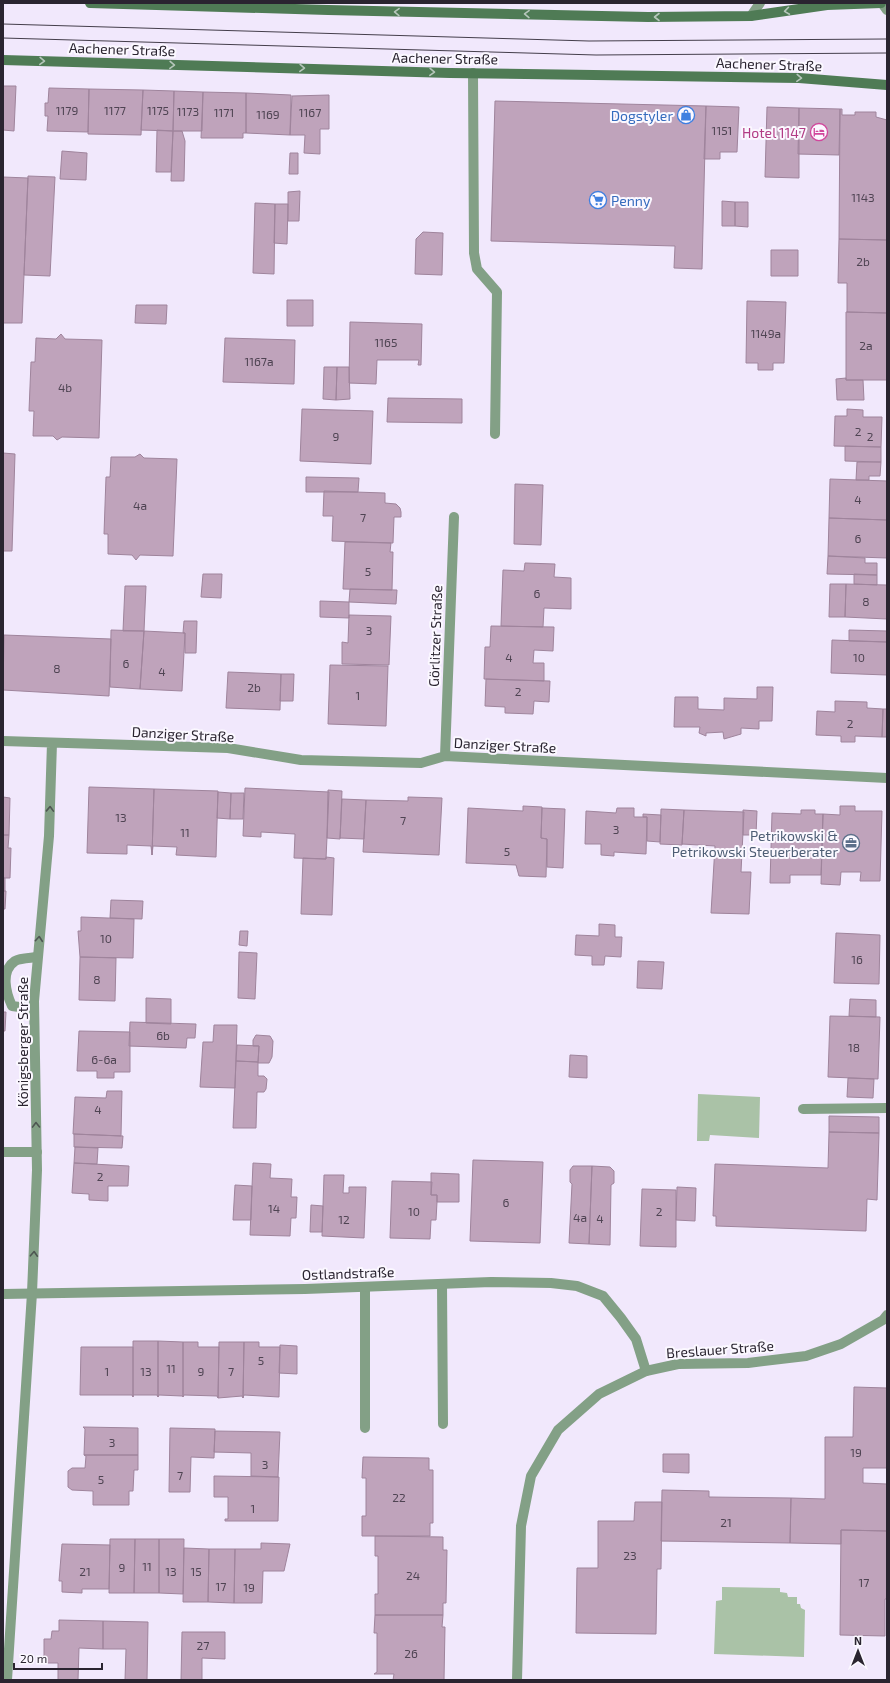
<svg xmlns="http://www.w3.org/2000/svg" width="890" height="1683" font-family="'Exo 2',sans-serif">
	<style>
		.green { fill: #aac2a7 }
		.building { fill: #bfa3bb; stroke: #9f849c }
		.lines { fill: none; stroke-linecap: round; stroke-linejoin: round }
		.service { stroke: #83a086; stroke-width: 10 }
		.minor { stroke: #83a086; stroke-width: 10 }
		.tertiary { stroke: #83a086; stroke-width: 10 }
		.secondary { stroke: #4f7b55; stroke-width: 10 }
		.tram { stroke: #443e4b; stroke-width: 1 }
		.oneway { stroke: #b6c6bb }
		.oneway2 { stroke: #4e5652 }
		.labels { text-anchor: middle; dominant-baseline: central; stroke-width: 4; stroke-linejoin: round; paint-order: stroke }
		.number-label { font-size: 12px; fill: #4f4453 }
		.street-label { font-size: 14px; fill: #2a2430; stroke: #fbf8ff }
		.shop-label { font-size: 14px; fill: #366cbe; stroke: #fbf8ff; text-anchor: end }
		.hotel-label { font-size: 14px; fill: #b23c85; stroke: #fbf8ff; text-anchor: end }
		.service-label { font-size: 14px; fill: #4e5e75; stroke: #fbf8ff; text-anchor: end }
	</style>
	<rect width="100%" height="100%" fill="#f1e8fc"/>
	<path class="green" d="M698,1094L760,1097L759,1138L710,1135L709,1141H697Z
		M722,1587L780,1588V1592L787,1593L788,1597H797V1604H800L801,1608L805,1610L804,1657L714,1654L716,1601L722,1600Z"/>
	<path class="building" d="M3,86H16L14,131L3,130Z
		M49,88L89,89L88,132L47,131L48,116H45V103H48Z
		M89,89L143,90L141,135L88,134Z
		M143,90L174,91L173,131L141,130Z
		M174,91L203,92L202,131H173Z
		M203,92L246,93V133H243V138H201Z
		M246,93L291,95L290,135L246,133Z
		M329,95V129H320V154L304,153L305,135H290L292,96Z
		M495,101L706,106L702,269L674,268L675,246L491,241Z
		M706,106L739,107L737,152H720V159H704Z
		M767,107L799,108V178L765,177Z
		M799,108L840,109L839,155L798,154Z
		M840,109H842V115H855V112H876V117L887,120V240L839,239Z
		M157,130L173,131L171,172H156Z
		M173,131H182L185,141L184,181H171Z
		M62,151L87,153L86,180L60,179Z
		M290,153H298V174H289Z
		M28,176L55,177L50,276L24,275Z
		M3,177L28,178L22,323H3Z
		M300,191L299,221H288V192Z
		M722,201L735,202V226H722Z
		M735,202H748V227L735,226Z
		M255,203L275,204L274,274L253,273Z
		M275,204H288L287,244L274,243Z
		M423,232L443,233L442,275L415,274L416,239Z
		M839,239L887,240V313L847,312V283H838Z
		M771,250H798V276H771Z
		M287,300H313V326H287Z
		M747,301L786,302L784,363H773V370H758V363H746Z
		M136,305H167L166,324L135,323Z
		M846,312L887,313V380H846Z
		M350,322L422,324L421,365H418L419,360H377L376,384L349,383Z
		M61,334L65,339L102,340L99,438L62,437L57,440L53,436H33L34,411H29L31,362H35L36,338L56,339Z
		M225,338L295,340L294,384L223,382Z
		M324,367H337L336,400L323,399Z
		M337,367H349L350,399L336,400Z
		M846,378V380H863L864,400H837L836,379Z
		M388,398L462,399V423L387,422Z
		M302,409L373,411L371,464L300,461Z
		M847,409L863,410V417H882L881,447L834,446L835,416H847Z
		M845,446L881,447V462L845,461Z
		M3,453L15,454L12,551H3Z
		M140,454L144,458L177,459L173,556L140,555L136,560L132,555L108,554V534H104L106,477H110L111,457H135Z
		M857,462H881L880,476H869V480H856Z
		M306,477L359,478L358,492H306Z
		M830,479L887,481V520L829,518Z
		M515,484L543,485L541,545L514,544Z
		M324,491L385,493V503L396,504L400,508L401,512V517H394L393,543L332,541L333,516H323Z
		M829,518L887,520V558L828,556Z
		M345,542L391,543L390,552H393L392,590L343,589Z
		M828,556L865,558V563H877V575L827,574Z
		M525,563L555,564L554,577L571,578V609L544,608L543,627L501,626L503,570L524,571Z
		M203,574H222L221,598L201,597Z
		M854,574L877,575V585L854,584Z
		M830,584H846L845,617H829Z
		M846,584L887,585V619L845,617Z
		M125,586H146L144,631H123Z
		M350,589L397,590L396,604L349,602Z
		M320,601L349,602V618L320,617Z
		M349,615L391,616L389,665L342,664V642L348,643Z
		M184,621H197L196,653H185V633H183Z
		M491,626L554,627L553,651L534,650L533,663H544V681L484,679L485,647H490Z
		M111,630L144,631L140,689L110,687Z
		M849,630L887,631V642L849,641Z
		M144,631L185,633L182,691L140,689Z
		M4,635L111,639L109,696L3,690Z
		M832,640L887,642V675L831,673Z
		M330,665L388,666L386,726L328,724Z
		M228,672L281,674L280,710L226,708Z
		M281,674H294L293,701H280Z
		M486,679L550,681L549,702L534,701L533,714L505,713V707L485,706Z
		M757,687H773L772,721H759V729L741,728V734L724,739L723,732L706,733V736L699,733L700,727H674L675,697H698V709L724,710V698L757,699Z
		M835,701L867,702V708L883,709L882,737L855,736V742H841V736L816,735L817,711L835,712Z
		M883,709H887V737H882Z
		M89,787L154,789L152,855L151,846L127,845V854L87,853Z
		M245,788L329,792L326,859L294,858L295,834L261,832V837L243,836Z
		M154,789L218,791L216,857L176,855L177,847L153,846L152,855Z
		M328,790L342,791L340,839L327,838Z
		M218,792L231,793L230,819L217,818Z
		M231,793H244L243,819H230Z
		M3,797L10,798L9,835H3Z
		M408,797L442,798L439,855L363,852L366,800L408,801Z
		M342,799L366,800L364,839L340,838Z
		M523,806L542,807L541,838L547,839L546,877L519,876L516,865L466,863L468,808L523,811Z
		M840,806H855V811H882L880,881H860L861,872H841L840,885L821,884L823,814L840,815Z
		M542,808L565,809L563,868L547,867V839L541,838Z
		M617,808H634V817H647L646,854L614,852V856L601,855V844H585L586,811L616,813Z
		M661,809L684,810L682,845L660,844Z
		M684,810L744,812L741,872H751L749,914L711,913L715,846L682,844Z
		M743,810L757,811L756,835H743Z
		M801,810H815V814H823L821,875H790V883H770L772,813L801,814Z
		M643,814L661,815L660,842L647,841V817H643Z
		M3,835H9L8,848H11L10,878H3Z
		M326,857L334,858L332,915L301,914L303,858L326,859Z
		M3,878H5V891H3Z
		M3,891H6L5,909H3Z
		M111,900L143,901L142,919L110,918Z
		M81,917L134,919L133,958L80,957L78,931H81Z
		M599,924L615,925V937H622L621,957L605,956L604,965H592V956L575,955L576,935L599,936Z
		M240,931H248L247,946L239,945Z
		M836,933L880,935L879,984L834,983Z
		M239,952L257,953L255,999L238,998Z
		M80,957L116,958L115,1001L79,1000Z
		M638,961L664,962L662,989L637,988Z
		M146,998L171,999V1024L146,1023Z
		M850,999L876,1000V1017L849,1016Z
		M3,1012H6L5,1031H3Z
		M830,1016L880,1017L878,1079L828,1077Z
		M130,1022L196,1024L195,1038H187L186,1048L129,1046Z
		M214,1025H237L235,1088L200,1087L203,1042H213Z
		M79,1031L130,1032V1072H114V1078H97V1071H77Z
		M256,1035L270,1036L273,1041L272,1057L269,1063H258L259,1046H253V1040Z
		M237,1045L259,1046L258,1062L236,1061Z
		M570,1055L587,1056V1078L569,1077Z
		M236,1061L258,1062V1076H264L267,1079L266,1089L264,1092H257L256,1128H233Z
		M848,1078L874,1079L873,1098L847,1097Z
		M107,1091H122L121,1136L73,1134L75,1097L106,1098Z
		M829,1116L879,1117V1133L829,1132Z
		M829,1132L879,1133L877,1200L867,1199L866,1231L716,1226V1216H713L715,1164L828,1168Z
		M74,1134L123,1136L122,1148L74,1147Z
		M75,1147L98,1148L97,1164L74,1163Z
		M473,1160L543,1162L540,1243L470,1241Z
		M74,1163L129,1166L128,1186H108V1201L89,1200V1194L72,1193Z
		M253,1163L271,1164L270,1178L292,1179L291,1197H297L296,1218H291L290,1236L250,1235Z
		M573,1166H592L589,1244L569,1243L572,1184L570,1182V1170Z
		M592,1166L610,1167L614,1171V1183L611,1185L610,1245L589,1244Z
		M431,1173L459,1174V1202H437V1195H431Z
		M324,1175H344L343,1193H349V1187H366L364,1238L322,1236Z
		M392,1181L432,1182L431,1195H437V1202L436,1220H431L430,1239L390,1238Z
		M235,1185L252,1186L251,1220H233Z
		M677,1187L696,1188L695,1221L676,1220Z
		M642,1189L676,1190V1247L640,1246Z
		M311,1205L323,1206L322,1232H310Z
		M133,1341H158V1397L157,1395H133V1397Z
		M158,1341L183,1342V1397L182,1396L159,1395L158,1397Z
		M183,1342H198V1347H219L218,1398L217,1396L184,1395L183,1397Z
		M219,1342H244L243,1398L242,1396L218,1398Z
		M244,1342H259V1347H280L279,1397L244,1395L243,1398Z
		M280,1345L297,1346V1374L279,1373Z
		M81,1347H133V1397L132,1395H80Z
		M854,1387L887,1388V1468H863V1483L887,1484V1531L841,1530V1544L790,1543L791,1498L825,1499V1437H853Z
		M83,1427L138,1428V1455H84L85,1429Z
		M170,1428L215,1429L214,1458L191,1457L190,1492H169Z
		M215,1431L280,1432L278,1477L251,1476V1453L214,1452Z
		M663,1454H689V1473L663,1472Z
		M84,1455H138V1470H134L133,1491H129V1505H93V1491L72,1490L68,1487V1471L72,1468H85L86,1456Z
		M363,1457L429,1458V1470H433V1523H430V1536H362V1516H366V1478H362Z
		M214,1476L279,1477L278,1521H225V1519H228V1497H214Z
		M662,1490L709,1491V1497L791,1498L790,1543L661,1541Z
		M635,1502H662L661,1569H657L656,1634L576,1633L577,1568H598V1521H634Z
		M841,1530L887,1531V1599H885V1636L840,1635Z
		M375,1536L443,1537V1550H447L446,1603H443V1615H375V1594H378V1556H375Z
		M110,1539H135L134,1593H109Z
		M135,1539H159V1593H134Z
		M159,1539H184L183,1594L159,1593Z
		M261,1543L290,1544L284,1571H263L262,1603H234L235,1549H261Z
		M62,1544L110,1545L109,1589H82V1593L62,1592V1581H59Z
		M184,1548L209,1549L208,1602H183Z
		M209,1549H235L234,1603L208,1602Z
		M375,1615H443L442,1627H445L444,1680H393L394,1674H374L377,1672V1633H374Z
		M59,1620L103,1621V1649L79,1648L78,1680H58V1663H44V1639H51L52,1631H59Z
		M103,1621L148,1622L147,1680H125L126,1649H103Z
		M182,1632H225V1659L202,1658V1680H181Z"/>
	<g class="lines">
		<path class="service" d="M473,73L474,253L477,269L497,292L495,434
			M34,1009L12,1006C6,993 0,971 15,961C20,958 31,958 37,957
			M803,1109L887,1108
			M3,1152H37
			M442,1284L443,1424
			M365,1287V1428"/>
		<path class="minor" d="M3,741L228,748L301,760L421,763L445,756L887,778
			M445,756L454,517
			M7,1680L32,1293L37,1170L34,1001L49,836L52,743
			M517,1680L521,1526L531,1476L558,1430L599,1394L646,1371"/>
		<path class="tertiary" d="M882,3L887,10
			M751,16L760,3
			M3,1294L305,1289L491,1282L551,1283L577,1286L603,1296L621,1318L636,1339L646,1371L678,1364L748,1363L806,1356L841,1344L883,1320L887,1315"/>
		<path class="secondary" d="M90,3L328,10L648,17L751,16L827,5L881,3
			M3,60L450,73L799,78L887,85"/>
		<path class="tram" d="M3,24L589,41L887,39
			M3,38L596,55L887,53"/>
	</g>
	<defs><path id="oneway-chevron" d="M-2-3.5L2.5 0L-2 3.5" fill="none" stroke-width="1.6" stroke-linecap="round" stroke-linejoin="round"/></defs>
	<g class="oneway">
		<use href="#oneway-chevron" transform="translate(787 11) rotate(172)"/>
		<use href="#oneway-chevron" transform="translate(397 12) rotate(-179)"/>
		<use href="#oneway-chevron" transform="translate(527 14) rotate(-179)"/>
		<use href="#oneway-chevron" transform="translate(657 17) rotate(180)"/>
		<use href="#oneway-chevron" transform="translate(42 61) rotate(2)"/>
		<use href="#oneway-chevron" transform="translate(172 65) rotate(2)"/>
		<use href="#oneway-chevron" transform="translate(302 68) rotate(2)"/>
		<use href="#oneway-chevron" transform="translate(432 72) rotate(2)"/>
		<use href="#oneway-chevron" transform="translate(799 78) rotate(3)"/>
	</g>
	<g class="oneway2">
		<use href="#oneway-chevron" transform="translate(50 809) rotate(-88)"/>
		<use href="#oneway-chevron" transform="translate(39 939) rotate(-85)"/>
		<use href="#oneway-chevron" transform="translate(36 1125) rotate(-91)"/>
		<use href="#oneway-chevron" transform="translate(34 1254) rotate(-87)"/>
	</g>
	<defs>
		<g id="shop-ring" transform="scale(0.9)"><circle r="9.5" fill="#fbf8ff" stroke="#3f7fe0" stroke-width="1.5"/><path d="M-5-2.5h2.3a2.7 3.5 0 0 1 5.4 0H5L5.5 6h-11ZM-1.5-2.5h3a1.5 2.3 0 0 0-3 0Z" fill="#3f7fe0"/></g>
		<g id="hotel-ring" transform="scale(0.9)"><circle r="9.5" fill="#fbf8ff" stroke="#d1479c" stroke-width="1.5"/><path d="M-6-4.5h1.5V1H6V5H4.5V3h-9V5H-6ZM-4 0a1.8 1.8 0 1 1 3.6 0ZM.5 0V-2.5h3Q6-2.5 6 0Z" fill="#d1479c"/></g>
		<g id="supermarket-ring" transform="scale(0.9)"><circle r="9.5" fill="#fbf8ff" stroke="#3f7fe0" stroke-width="1.5"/><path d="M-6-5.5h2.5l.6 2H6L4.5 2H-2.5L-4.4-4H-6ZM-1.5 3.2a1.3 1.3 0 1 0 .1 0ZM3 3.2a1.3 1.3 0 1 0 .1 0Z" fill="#3f7fe0"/></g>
		<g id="office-ring" transform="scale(0.9)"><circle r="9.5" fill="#fbf8ff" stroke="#5c6f8a" stroke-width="1.5"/><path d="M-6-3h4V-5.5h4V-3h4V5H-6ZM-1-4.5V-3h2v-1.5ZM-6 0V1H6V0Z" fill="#5c6f8a"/></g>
	</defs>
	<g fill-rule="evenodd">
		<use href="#shop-ring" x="686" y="115"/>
		<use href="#hotel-ring" x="819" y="132"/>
		<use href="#supermarket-ring" x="598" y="200"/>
		<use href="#office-ring" x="851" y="843"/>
	</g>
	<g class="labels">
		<g class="number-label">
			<text x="67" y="110">1179</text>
			<text x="115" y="110">1177</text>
			<text x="158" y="110">1175</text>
			<text x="188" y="111">1173</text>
			<text x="224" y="112">1171</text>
			<text x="310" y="112">1167</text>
			<text x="268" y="114">1169</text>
			<text x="722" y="130">1151</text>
			<text x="863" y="197">1143</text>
			<text x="863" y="261">2b</text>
			<text x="766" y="333">1149a</text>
			<text x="386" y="342">1165</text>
			<text x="866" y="345">2a</text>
			<text x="259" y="361">1167a</text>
			<text x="65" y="387">4b</text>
			<text x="858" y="431">2</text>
			<text x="336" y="436">9</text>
			<text x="870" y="436">2</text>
			<text x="858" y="499">4</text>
			<text x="140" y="505">4a</text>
			<text x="363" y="517">7</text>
			<text x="858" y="538">6</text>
			<text x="368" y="571">5</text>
			<text x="537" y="593">6</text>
			<text x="866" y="601">8</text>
			<text x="369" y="630">3</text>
			<text x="509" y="657">4</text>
			<text x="859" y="657">10</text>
			<text x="126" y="663">6</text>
			<text x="57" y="668">8</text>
			<text x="162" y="671">4</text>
			<text x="254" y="687">2b</text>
			<text x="518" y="691">2</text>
			<text x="358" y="695">1</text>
			<text x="850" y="723">2</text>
			<text x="121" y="817">13</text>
			<text x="403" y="820">7</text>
			<text x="616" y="829">3</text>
			<text x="185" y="832">11</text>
			<text x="507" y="851">5</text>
			<text x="106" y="938">10</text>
			<text x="857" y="959">16</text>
			<text x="97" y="979">8</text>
			<text x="163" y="1035">6b</text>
			<text x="854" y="1047">18</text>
			<text x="104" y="1059">6-6a</text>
			<text x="98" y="1109">4</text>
			<text x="100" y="1176">2</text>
			<text x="506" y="1202">6</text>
			<text x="274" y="1208">14</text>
			<text x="414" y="1211">10</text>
			<text x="659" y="1211">2</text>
			<text x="580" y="1217">4a</text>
			<text x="600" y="1218">4</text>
			<text x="344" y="1219">12</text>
			<text x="261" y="1360">5</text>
			<text x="171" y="1368">11</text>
			<text x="107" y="1371">1</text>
			<text x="146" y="1371">13</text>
			<text x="201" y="1371">9</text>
			<text x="231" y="1371">7</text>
			<text x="112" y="1442">3</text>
			<text x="856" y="1452">19</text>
			<text x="265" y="1464">3</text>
			<text x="180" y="1475">7</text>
			<text x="101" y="1479">5</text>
			<text x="399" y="1497">22</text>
			<text x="253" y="1508">1</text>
			<text x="726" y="1522">21</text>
			<text x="630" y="1555">23</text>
			<text x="147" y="1566">11</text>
			<text x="122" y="1567">9</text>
			<text x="85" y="1571">21</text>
			<text x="171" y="1571">13</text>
			<text x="196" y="1571">15</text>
			<text x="413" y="1575">24</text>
			<text x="864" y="1582">17</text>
			<text x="221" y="1586">17</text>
			<text x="249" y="1587">19</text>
			<text x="203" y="1645">27</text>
			<text x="411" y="1653">26</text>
		</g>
		<g class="street-label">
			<text transform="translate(122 49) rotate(2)">Aachener Straße</text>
			<text transform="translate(445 58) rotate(1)">Aachener Straße</text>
			<text transform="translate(769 64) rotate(2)">Aachener Straße</text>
			<text transform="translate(435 636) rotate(-88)">Görlitzer Straße</text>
			<text transform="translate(183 734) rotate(3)">Danziger Straße</text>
			<text transform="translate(505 745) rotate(3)">Danziger Straße</text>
			<text transform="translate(22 1042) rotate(-90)">Königsberger Straße</text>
			<text transform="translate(348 1273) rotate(-2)">Ostlandstraße</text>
			<text transform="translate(720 1349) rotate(-4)">Breslauer Straße</text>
		</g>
		<g class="shop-label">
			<text x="673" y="115">Dogstyler</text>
			<text x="611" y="200" text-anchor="start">Penny</text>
		</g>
		<g class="hotel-label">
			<text x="806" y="132">Hotel 1147</text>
		</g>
		<g class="service-label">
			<text x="838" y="835">Petrikowski &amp;<tspan x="838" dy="16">Petrikowski Steuerberater</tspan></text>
		</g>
	</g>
	<rect width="890" height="1683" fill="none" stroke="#2a2430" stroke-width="8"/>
	<g transform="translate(858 1651)" stroke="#fbf8ff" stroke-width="3" paint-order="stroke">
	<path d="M0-3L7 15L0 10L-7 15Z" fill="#2a2430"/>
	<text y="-6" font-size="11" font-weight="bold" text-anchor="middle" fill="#2a2430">N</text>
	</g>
	<path d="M14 1663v6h88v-6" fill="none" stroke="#2a2430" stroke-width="2"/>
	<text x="20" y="1663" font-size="12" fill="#2a2430" stroke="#fbf8ff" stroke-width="3" paint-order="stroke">20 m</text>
</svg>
